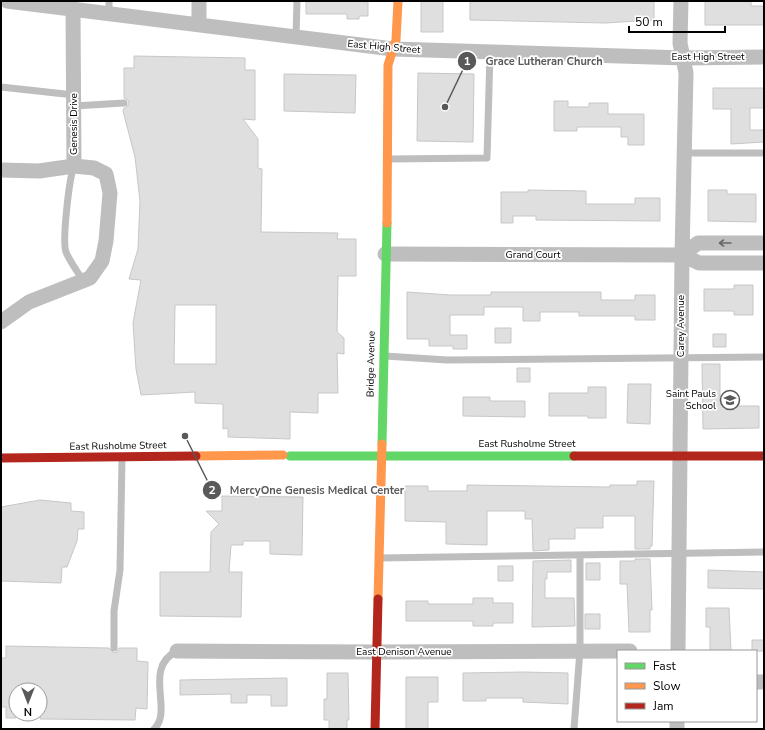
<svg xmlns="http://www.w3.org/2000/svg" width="765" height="730" font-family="'Nunito Sans',sans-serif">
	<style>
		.building { fill: #dfdfdf; stroke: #c7c7c7; fill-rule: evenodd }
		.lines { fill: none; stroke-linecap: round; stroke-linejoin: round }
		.lane { stroke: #bebebe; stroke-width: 7 }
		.street { stroke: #bebebe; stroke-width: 15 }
		.fast { stroke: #63d668; stroke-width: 9 }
		.slow { stroke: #ff974d; stroke-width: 9 }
		.jam { stroke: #b3261e; stroke-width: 9 }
		.oneway { stroke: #686868 }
		.labels { text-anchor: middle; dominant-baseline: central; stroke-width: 3.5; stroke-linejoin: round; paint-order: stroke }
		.street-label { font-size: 10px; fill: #000; stroke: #fff }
		.poi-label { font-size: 10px; fill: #000; stroke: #fff; text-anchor: end }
		.leader { fill: none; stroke: #595959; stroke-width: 1.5 }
		.callout-dot { fill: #595959; stroke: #fff; stroke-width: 1.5 }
		.mark-label { font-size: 12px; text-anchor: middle; font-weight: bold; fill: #fff }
		.callout-label { font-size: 11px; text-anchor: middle; font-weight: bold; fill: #595959; stroke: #fff; stroke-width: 3.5; stroke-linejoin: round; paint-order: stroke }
	</style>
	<rect width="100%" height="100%" fill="#fff"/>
	<path class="building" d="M306,1H368V16H359V19H347V14H306Z
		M421,1H443V32H421Z
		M470,1H654V20L605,23L470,20Z
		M705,1H751V6H764V25H705Z
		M134,56L245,58V70H255V120L243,119L258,139V168L262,169L261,232L338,233L337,239H356V276H338L337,332L344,338V354L337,353L338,393H318V413L290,412V439L228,437V428L223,429V404L195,403V392L141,395L136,369L133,323L141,280L129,279L138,249L140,201L135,157L123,111L124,108L127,107L129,103L128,100L124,98V68H134ZM175,305H216V364H174Z
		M418,73L474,74L473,142L417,141Z
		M284,74L356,75L355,113L284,111Z
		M713,88H764V108H750V130H764V142L731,144V109H713Z
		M554,101H568V107H589V103H608V114H644V145H628V137H621V127H577V131H554Z
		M528,190L586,191V204H635V198H660V221L536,220V216H513V223H501V192H528Z
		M708,190H727V194H756V222L708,221Z
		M734,285H753V315H734V311H704V289H734Z
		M407,292L450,295H491V292H601V300H635V295H655V320H635V316H579V312H540V321H523V307H484V315H450V335H467V349H453V346H429V339H407Z
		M495,328H511V343H495Z
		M713,334H726V347H713Z
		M702,364H720V402H728V406H759V428L703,429Z
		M517,368H530V382H517Z
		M628,384H651L650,424L627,423Z
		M588,387H606V418H588V416H549V393H588Z
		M463,397H490V401H525V417L463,416Z
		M637,481H654L652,546H650V549H635V516H603V528H575V539H549V550L533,551L532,519H525V511H487V545L446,544V522L405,521V486H428V491H467V485L610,487V485H637Z
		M222,496L303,497L302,555L270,554V541H243V545H231L229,572H242L241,617L160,616V572H210L211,532L219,524L206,511H222Z
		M40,500L71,503V511L84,512V529H78L77,541L67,567H62L61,583L1,581V507Z
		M635,559H650L652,610H650V632H629L627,584H620V561H635Z
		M571,560V572H547V579H545V598H574L575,626L532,627L533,561Z
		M586,563H600V580H586Z
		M498,566H513V581H498Z
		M708,570L764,572V589L708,588Z
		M473,598H493V603H513V623H493V626H473V621H406V601H428V604H473Z
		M706,608H729L731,651H710V627H706Z
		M585,614H600V629H585Z
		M752,640H764V651H752Z
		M6,646L109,648L114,653L117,652L119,648H137V661L148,662L147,709L136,708L135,720L40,719V690H16V718H6V707H1V658H6Z
		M523,672L568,673V704L523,702V698H486V701H463V673Z
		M327,673H348L349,720H347V729H329V720H324V699H327Z
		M406,677H438V702H428V729H406Z
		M287,678V706H271V695H247V703H231V694L180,695V680Z"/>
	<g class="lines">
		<path class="lane" d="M109,13V1
			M296,37L297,1
			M1,87L74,95
			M74,106L124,103
			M684,153H764
			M390,159L487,158L490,53
			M74,166C69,179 62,241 66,252C70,262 78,272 83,281
			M385,356L447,360L764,357
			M380,558L764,552
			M114,648V611L120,570L122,459
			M154,729C174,711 142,668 177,651
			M574,729L580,650V556"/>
		<path class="street" d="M7,1L393,49L684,58L764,57
			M199,25V1
			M1,170L39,171L74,166
			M385,254L682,255L699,263H764
			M682,255L698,243H764
			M1,322L29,302L90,278L102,261L106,241L110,193L106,174L94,168L74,166L73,8
			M177,651L377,652L630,651
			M678,651L682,255L686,73L680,43L681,1
			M756,682H764
			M677,729V721"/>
		<path class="fast" d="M382,444L387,223
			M290,456H574"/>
		<path class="slow" d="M387,223L388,65L396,40L398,1
			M196,456L283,455
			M378,599L382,444"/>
		<path class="jam" d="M574,456H764
			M1,458L196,456
			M375,729L378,599"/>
	</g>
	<defs><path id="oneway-shaft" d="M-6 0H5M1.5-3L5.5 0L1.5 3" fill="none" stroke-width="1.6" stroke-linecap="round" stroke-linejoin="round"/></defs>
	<use class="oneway" href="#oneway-shaft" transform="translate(725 243) rotate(-180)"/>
	<defs>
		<g id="school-ring" transform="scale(1)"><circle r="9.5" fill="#fff" stroke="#595959" stroke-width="1.5"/><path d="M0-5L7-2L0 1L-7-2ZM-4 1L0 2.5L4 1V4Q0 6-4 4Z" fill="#595959"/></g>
	</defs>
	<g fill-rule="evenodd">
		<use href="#school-ring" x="730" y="400"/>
	</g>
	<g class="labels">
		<g class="street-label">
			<text transform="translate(384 47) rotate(5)">East High Street</text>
			<text x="708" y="57">East High Street</text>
			<text transform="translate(74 124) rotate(-90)">Genesis Drive</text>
			<text x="533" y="255">Grand Court</text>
			<text transform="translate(681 326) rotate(-90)">Carey Avenue</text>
			<text transform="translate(371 364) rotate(-89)">Bridge Avenue</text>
			<text x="527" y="444">East Rusholme Street</text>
			<text transform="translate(118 446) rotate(-1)">East Rusholme Street</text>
			<text x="404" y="652">East Denison Avenue</text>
		</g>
		<g class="poi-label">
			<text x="716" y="394">Saint Pauls<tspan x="716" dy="12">School</tspan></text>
		</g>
	</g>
	<path class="leader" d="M445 107L467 61M185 436L212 490"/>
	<g class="callout-dot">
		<circle cx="445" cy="107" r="4"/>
		<circle cx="185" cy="436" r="4"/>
		<circle cx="467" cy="61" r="10"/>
		<circle cx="212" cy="490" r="10"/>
	</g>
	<g class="mark-label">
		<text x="467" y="65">1</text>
		<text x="212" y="494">2</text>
	</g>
	<g class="callout-label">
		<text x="544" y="65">Grace Lutheran Church</text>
		<text x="317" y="494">MercyOne Genesis Medical Center</text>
	</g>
	<rect width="765" height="730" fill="none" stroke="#000000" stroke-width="4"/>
	<rect x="617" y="650" width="140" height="72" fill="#ffffff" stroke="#999999"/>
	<rect x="625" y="663" width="20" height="6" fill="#63d668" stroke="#999999"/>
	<text x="653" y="670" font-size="12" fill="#000000">Fast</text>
	<rect x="625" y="683" width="20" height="6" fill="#ff974d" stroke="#999999"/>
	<text x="653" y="690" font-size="12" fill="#000000">Slow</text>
	<rect x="625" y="703" width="20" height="6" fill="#b3261e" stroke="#999999"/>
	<text x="653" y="710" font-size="12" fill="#000000">Jam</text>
	<g transform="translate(28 702) rotate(180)"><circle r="19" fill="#ffffff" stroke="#999999"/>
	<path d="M0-3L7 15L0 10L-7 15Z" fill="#595959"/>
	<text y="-6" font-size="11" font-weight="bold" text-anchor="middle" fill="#000000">N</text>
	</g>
	<path d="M629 26v6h96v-6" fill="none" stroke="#000000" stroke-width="2"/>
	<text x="635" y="26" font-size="12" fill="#000000" stroke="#ffffff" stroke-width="3" paint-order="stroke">50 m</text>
</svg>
